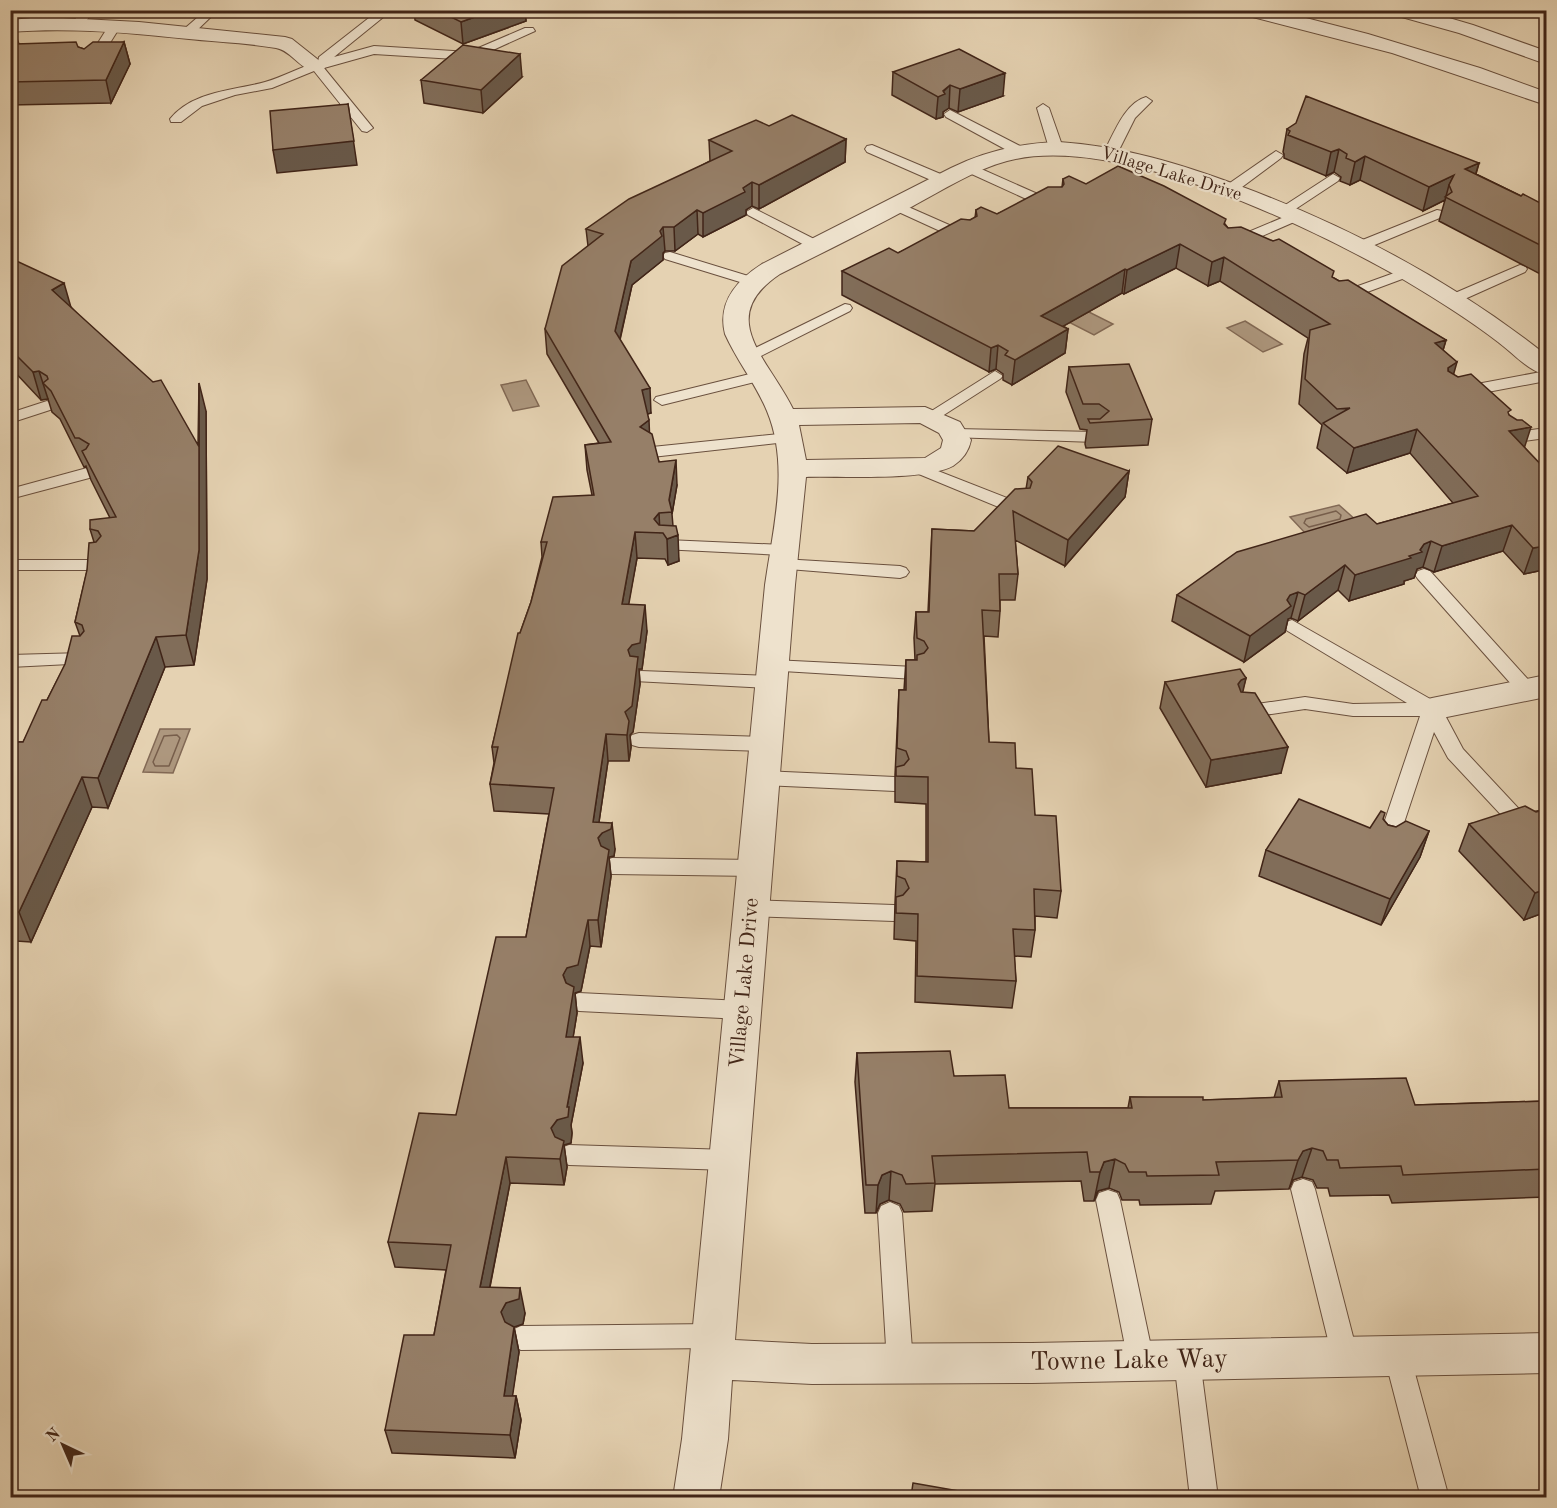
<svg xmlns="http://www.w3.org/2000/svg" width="1557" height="1508" font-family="'Old Standard TT',serif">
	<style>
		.water { fill: #ad977e; stroke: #826955; stroke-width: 1.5 }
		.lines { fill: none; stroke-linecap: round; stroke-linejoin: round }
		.shore { stroke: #775e4b; stroke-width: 1.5 }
		.service-casing { stroke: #6a503e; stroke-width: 2 }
		.minor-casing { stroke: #6a503e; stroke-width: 2 }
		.tertiary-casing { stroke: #6a503e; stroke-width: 2 }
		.path { stroke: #412518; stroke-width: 2; stroke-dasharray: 1 2; stroke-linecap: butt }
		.service { fill: #eee2cd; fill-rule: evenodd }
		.minor { fill: #eee2cd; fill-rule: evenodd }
		.tertiary { fill: #eee2cd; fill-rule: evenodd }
		.wall { fill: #816d59; stroke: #412518; stroke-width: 1.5 }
		.shaded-wall { fill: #695949; stroke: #412518; stroke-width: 1.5 }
		.building { fill: #967f68; stroke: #412518; stroke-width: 1.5 }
		.labels { text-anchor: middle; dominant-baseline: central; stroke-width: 4.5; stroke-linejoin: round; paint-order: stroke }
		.far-street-label { font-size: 18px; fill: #412518; stroke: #eee2cd }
		.street-label { font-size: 21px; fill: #412518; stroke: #eee2cd }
		.near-street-label { font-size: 26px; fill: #412518; stroke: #eee2cd }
	</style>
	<rect width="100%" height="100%" fill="#e5d2b2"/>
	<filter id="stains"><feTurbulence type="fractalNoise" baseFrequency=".00333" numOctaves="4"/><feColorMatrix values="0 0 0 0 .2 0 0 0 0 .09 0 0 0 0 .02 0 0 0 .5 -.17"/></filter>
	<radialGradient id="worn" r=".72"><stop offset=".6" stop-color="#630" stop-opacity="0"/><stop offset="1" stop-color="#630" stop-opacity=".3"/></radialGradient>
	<path class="water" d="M1067,301L1113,324L1094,335L1049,312Z
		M1245,321L1282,344L1263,352L1227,328Z
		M526,380L539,406L513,411L501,385Z
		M1339,505L1357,521L1306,534L1290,517Z
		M160,729H190L173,773L143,772Z"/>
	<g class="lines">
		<path class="shore" d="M1336,511L1341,515L1340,519L1309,527L1304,523L1306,519Z
			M177,735L180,738L169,766H155L153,762L164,736Z"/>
		<g class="service-casing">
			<path id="service" d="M34,10H46L37,26L33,28L27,24Z
				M82,10H94L81,28H73L71,25Z
				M206,10H218L191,36H183V30Z
				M379,10H392L334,57L374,46L469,52L525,28H533L535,31L471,60L374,54L324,68L373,128L367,132L362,131L314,71L272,88L235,95L202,106L181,122H171L170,119C193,91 232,91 265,82C283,77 300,67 318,62L319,57Z
				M114,23L120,27L96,65L90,69L86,68L84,65L108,27Z
				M1146,97L1152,101L1135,118L1117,154L1110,158L1105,157L1103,154C1113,136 1124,103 1146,97Z
				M1043,104L1049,108L1063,148L1061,151H1051L1049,148L1037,108Z
				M950,110L1024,148L1026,151L1019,155L1014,154L946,117L944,114Z
				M872,145L950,178L952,181L950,184H940L867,152L865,149L867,146Z
				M1276,151L1283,155L1281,158L1234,193H1224L1222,190L1224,187Z
				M970,164L1058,203L1060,206L1058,209H1048L965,171L963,168Z
				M1333,174L1340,178L1338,181L1288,214H1278L1276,211Z
				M897,202L972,235L974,238L967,242L962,241L892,209L890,206L892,203Z
				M753,208L822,243L824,246L822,249H812L748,215L746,212Z
				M1437,210L1442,211L1444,214L1442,217L1365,249H1355L1353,246L1355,243Z
				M1296,212L1301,213L1303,216L1301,219L1237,247H1227L1225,244L1227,241Z
				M670,252L758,279L760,282L753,286L665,259L663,256L665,253Z
				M1520,265L1525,266L1527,269L1525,272L1458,302L1453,303L1446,299L1448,296Z
				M1408,268L1415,272L1413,275L1343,301L1338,302L1331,298L1333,295Z
				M845,304L850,305L852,308L850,311L755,359L750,361L742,356L745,353Z
				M762,371L767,373L770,376L767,379L662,405L654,400L656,397Z
				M995,371L1003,376L1000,379L936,420H924L922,417Z
				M1546,371V381L1461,397L1453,392L1461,387Z
				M47,401L55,406L53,409L10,423V413Z
				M1546,428V438L1510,443L1502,438L1510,433Z
				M955,429L1095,432L1103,437L1095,442L949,437L947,434Z
				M789,433L797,438L795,441L652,457L644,452L652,447Z
				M915,462L1025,505L1027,509L1025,513H1013L909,470L907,467Z
				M87,468L95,473L93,477L10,499V489Z
				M667,540L783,545L789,546L792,550L789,554L783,555L661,549L658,545L661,541Z
				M782,559L900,566L906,568L909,572L906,576L900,578L776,568L773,564L776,560Z
				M10,560H99L105,561L108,565L105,569L99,570H10Z
				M1424,569L1430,571L1534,686L1536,690L1534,694L1527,696L1520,694L1418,579L1415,575L1418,571Z
				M1292,620L1439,704L1463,749L1533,824L1536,829L1533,834L1526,836L1519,834L1448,758L1434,732L1397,844L1394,849L1387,851L1380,849L1377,844L1420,716H1353L1305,709L1244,718L1237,717L1234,712L1237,707L1244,706L1305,697L1353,704L1407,703L1286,630L1283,626L1286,622Z
				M83,653L90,655L92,659L90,663L10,667V655Z
				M773,660L915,667L922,669L924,673L922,677L915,679L766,670L764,666L766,662Z
				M641,671L771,676L778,678L780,682L778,686L771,688L634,681L632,677L634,673Z
				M639,733L766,737L773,739L776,744L773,749L766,751L639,747L632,745L629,740L632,735Z
				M763,771L895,777L902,779L905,784L902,789L895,791L763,785L756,783L753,778L756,773Z
				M612,858L755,860L762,863L765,868L762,873L755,876L612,874L605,871L602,866L605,861Z
				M751,900L894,905L901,907L905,913L901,919L894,921L751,916L744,914L740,908L744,902Z
				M579,993L742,1001L750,1004L753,1010L750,1016L742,1019L579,1011L571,1008L568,1002L571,996Z
				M569,1145L729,1150L737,1153L741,1160L737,1167L729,1170L569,1165L561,1162L557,1155L561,1148Z
				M1303,1179L1312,1182L1315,1189L1358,1356L1354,1364L1345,1368L1336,1364L1332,1356L1291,1189L1294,1182Z
				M1108,1190L1117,1193L1120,1200L1154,1361L1150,1369L1141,1373L1132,1369L1128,1361L1096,1200L1099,1193Z
				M890,1202L899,1206L902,1213L913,1363L909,1371L900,1375L891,1371L887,1363L878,1213L881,1206Z
				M714,1324L723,1328L727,1336L723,1344L714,1348L521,1350L512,1346L508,1338L512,1330L521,1326Z
				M1397,1343L1406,1347L1410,1355L1449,1498H1421L1384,1355L1388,1347Z
				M1187,1348L1196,1352L1200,1360L1218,1498H1190L1174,1360L1178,1352Z"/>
		</g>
		<g class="minor-casing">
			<path id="minor" d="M44,17L139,22L285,37L292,39L326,66L323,70C302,76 294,51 276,48C247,43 218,42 189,39C130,33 70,27 10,32V20Z
				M1059,142C1122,146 1181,164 1240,186C1350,227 1454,282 1546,355V375C1528,371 1513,353 1498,342C1468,319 1436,299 1404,280C1309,226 1115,132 1007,161C974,170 943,190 913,206C869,230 824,252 780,274C714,318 769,359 793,409L925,407L960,422L971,440C969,451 962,460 953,466C926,481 841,476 806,477L795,585L735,1340L812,1344L1032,1343L1546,1333V1373L1032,1383L812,1384L732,1380L728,1439L719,1498H673L682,1439L765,585C773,528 790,466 767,411C756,384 737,361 725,334C717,302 737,280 762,264L951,168C986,151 1020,143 1059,142ZM920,423L939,433L943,440L941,448L925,458L806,460L799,425Z
				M1546,675V697L1432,720L1421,717L1416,709L1421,701L1432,698Z"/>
		</g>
		<g class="tertiary-casing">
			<path id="tertiary" d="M1239,10H1275L1368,34L1480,68L1546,92V105L1392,53L1241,14Z
				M1389,10H1422L1473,25L1546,51V64L1459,33L1391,14Z"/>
		</g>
		<path class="path" d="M323,12L319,15L329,16"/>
		<use href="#service" class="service"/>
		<use href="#minor" class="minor"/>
		<use href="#tertiary" class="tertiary"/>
	</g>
	<path class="wall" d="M414,10H525L526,21L463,44L415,20Z
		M16,36L19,44L78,47L84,49L124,42L130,64L111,103L10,105V37Z
		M893,72L1003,96L958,112L949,108L943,112V117L936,119L892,95Z
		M522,77L483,113L424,103L421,80Z
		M769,126L846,139L845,162L759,209L752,206L746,210V215L703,237L698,234L675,251H665L663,253V260L632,285L620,340L651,413L647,414L649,432L659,462L677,485L672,514L673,526L679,561L668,565L665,559L637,558L628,605L647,631L642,669H639L640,684L633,732L630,735L631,747L629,761H608L599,822L615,849L614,856L609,857L611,876L601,947L590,946L581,991L575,993L577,1013L573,1037L583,1063L571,1125L572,1133L571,1143L564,1145L567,1167L564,1185L510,1183L490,1287L525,1313L523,1324L514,1327L519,1352L512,1396H516L521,1420L515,1458L392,1453L385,1430L434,1335L446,1270L395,1267L388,1242L456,1115L526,937L549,814L494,811L490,784L494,763L492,747L520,633L531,602L542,557L541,542L592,495L587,470L585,445L599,443L547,354L545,329L588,246L586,229L710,161L709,140Z
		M1287,129L1479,163L1476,174L1521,196L1546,206V277L1439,221L1445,200L1423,211L1360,180L1350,185L1340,181L1341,177L1334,172L1326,176L1284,158V154L1283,152Z
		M1063,179L1086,184L1225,224L1228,228L1332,277L1446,340L1443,350L1454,375L1509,415L1524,447L1546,470V574L1543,570L1524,574L1503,551L1434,572L1423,567L1417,569L1414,578L1404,581V584L1349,601L1338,590L1298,621L1291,618L1288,619L1285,632L1244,662L1172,621L1177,595L1377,524L1453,503L1410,453L1347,473L1317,448L1322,425L1299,404L1304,354L1308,338L1220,281L1208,286L1176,268L1124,294L1122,293L1063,326L1068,329L1065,353L1012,385L1003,380V374L996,369L989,372L842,295V271L898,253L970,220L975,218L976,210L997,214L1062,187Z
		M10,258L71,307L198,445L206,411L207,579L194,665L165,667L108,808L92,807L31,942L16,941L10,954V742H23L47,700L80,636L75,622L94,542L90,529L110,518L91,480L86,466L84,467L60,419L52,412L48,399L41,400L10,367Z
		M1069,367L1152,419L1148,445L1086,448L1085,444L1087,430L1080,429L1066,392Z
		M1129,471L1125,497L1065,566L1015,540L1018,574L1015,600H1000V611L998,637L984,636L989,742L1016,768L1035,815L1061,891L1057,918L1035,916V930L1031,957L1014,956L1016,981L1012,1008L915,1002L916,941L894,939L895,903L897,861L926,862V804L895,802V775L899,690H904L906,660H915L914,638L916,612H928L932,529L974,531L1026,489L1028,477Z
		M1246,678L1242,692L1281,773L1206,787L1160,708L1165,682Z
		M1546,800V912L1524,920L1459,851L1469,824L1542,810Z
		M1383,819L1388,825L1396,827L1429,831L1420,857L1381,925L1259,876L1266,850L1370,828Z
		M857,1053L954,1076L1009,1108H1128L1130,1097L1203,1100L1274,1098L1279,1081L1415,1105L1546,1101V1197L1392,1203L1389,1195L1330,1196L1328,1188H1317L1313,1180L1302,1177L1293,1180L1289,1189L1215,1191L1211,1204L1140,1205L1139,1200H1122L1119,1192L1109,1188L1098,1191L1094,1201H1084L1081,1181L935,1184L932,1211L904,1212L900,1204L889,1200L880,1204L876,1213H865L855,1082Z"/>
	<path class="shaded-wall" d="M494,10H525L526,21L463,44L461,22Z
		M124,42L130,64L111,103L106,80Z
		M520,54L522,77L483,113L481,90Z
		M1005,73L1003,96L958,112L960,89Z
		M950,85L949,108L943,112V117L936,119L938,97Z
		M348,104L357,165L277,173L273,150Z
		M846,139L845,162L759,209V185Z
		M1339,149L1334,172L1326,176L1331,152Z
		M1365,156L1360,180L1350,185L1355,162Z
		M1479,163L1472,186L1465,169Z
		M1454,175L1449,185L1445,200L1423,211L1429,187Z
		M752,182V206L746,210V215L703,237V213Z
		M697,210L698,234L675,251L674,227Z
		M663,227L665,251L663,253V260L632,285L616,356L615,331L631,261Z
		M1180,244L1176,268L1124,294L1127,270Z
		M1224,257L1220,281L1208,286L1212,262Z
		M1125,269L1122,293L1039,340L1041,316Z
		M64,283L72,311L52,290Z
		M1068,329L1065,353L1012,385L1015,360Z
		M1446,340L1439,364L1435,343Z
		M998,345L996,369L989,372L991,348Z
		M1457,362L1450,387L1448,368Z
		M39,371L48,399L41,400L33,372Z
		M199,383L206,411L207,579L194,665L186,635L199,550Z
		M650,388L651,413L644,415L642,390Z
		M649,420L650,445L640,427Z
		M1531,427L1523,452L1509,431Z
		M1417,429L1410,453L1347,473L1354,448Z
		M676,460L677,485L672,514L669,500Z
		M1129,471L1125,497L1065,566L1068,540Z
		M659,513L660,533L654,519Z
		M1512,525L1503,551L1434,572L1442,546Z
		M635,532L637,558L624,631L622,604Z
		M678,535L679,561L668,565L667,539Z
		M1431,541L1423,567L1417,569L1414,578L1404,581V584L1349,601L1355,575L1409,556L1420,550L1424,544Z
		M1546,546V560L1543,570L1524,574L1533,548Z
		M1345,565L1338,590L1298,621L1305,595Z
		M1298,592L1291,618L1288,619L1285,632L1244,662L1250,636L1290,595Z
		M645,605L647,631L642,669H639L640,684L633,732L630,735L631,747L629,761L625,712L628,650Z
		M156,637L165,667L108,808L98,778Z
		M1246,678L1240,704L1238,684L1241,680Z
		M606,734L608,761L595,849L593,822Z
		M1288,747L1281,773L1206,787L1211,760Z
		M82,777L92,807L31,942L19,912Z
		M612,823L615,849L614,856L609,857L611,876L601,947L598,920L604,859L598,838L602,833Z
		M1429,831L1420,857L1381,925L1390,899Z
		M1546,889V912L1524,920L1535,893Z
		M588,920L590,946L581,991L575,993L577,1013L569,1063L566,1037L570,994L563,975Z
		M10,928L16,941L10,954Z
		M580,1037L583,1063L571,1125L572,1133L571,1143L564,1145L567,1167L564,1185L560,1159L555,1154L551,1128L567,1107Z
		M1312,1148L1302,1177L1293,1180L1289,1189L1298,1160L1303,1151Z
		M506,1157L510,1183L485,1311L480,1287Z
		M1115,1159L1109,1188L1098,1191L1094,1201L1100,1172L1104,1162Z
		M891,1171L889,1200L880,1204L876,1213L878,1185L882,1175Z
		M520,1288L525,1313L523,1324L511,1328L506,1337L501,1312L506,1303Z
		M514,1327L519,1352L509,1420L504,1396Z
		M516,1396L521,1420L515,1458L510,1435Z"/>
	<path class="building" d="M437,10H494L461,22Z
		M16,36V44L76,42L78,47L84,49L93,42H124L106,80L10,82V37Z
		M463,45L520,54L481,90L421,80Z
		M959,49L1005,73L960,89L950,85L943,91L945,94L938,97L893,72Z
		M1306,96L1479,163L1465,169L1521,196L1523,194L1546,206V248L1445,197L1452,192L1449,185L1454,175L1429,187L1365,156L1355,162L1346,158L1347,154L1339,149L1331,152L1288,135L1290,131L1287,129L1296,123Z
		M348,104L354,141L273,150L270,111Z
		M792,115L846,139L759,185L752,182L743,188L745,192L703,213L697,210L674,227H663L660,231L662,236L631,261L615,331L650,388L642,390L649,420L640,427L652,434L659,462L676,460L669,500L672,512L659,513L654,519L659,525L676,526L678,535L667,539L663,533L635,532L622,604L645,605L640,643L632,645L628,650L630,656L638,657L632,706L625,712L629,721L627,735L606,734L593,822L612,823L611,829L602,833L598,838L601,846L609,850L598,920H588L578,965L567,968L563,975L566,983L574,987L566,1037H580L567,1107H569L568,1117L557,1120L551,1128L555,1137L564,1141L560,1159L506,1157L480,1287L520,1288L519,1299L506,1303L501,1312L505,1322L514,1327L504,1396H516L510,1435L385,1430L404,1335H434L451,1245L388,1242L419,1113L456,1115L496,937H526L554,788L490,784L498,747H492L518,633H520L531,602L547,542H541L553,497L594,495L585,445L611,442L545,329L562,266L603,234L586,229L629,199L732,151L709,140L756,120L769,126Z
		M1118,166L1164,186L1226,219L1224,224L1228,228L1241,227L1273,241L1279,239L1334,271L1332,277L1339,281L1348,280L1446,340L1435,343L1457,362L1448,368V371L1458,377L1471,374L1511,410L1508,412L1509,415L1517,420H1522L1531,427L1509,431L1546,470V546L1533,548L1512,525L1442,546L1431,541L1424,544L1420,550L1422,552L1409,556L1411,558L1355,575L1345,565L1305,595L1298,592L1290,595L1287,600L1291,606L1250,636L1177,595L1237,552L1366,514L1377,524L1478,496L1417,429L1354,448L1323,423L1350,408L1337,409L1305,379L1310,330L1330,324L1224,257L1212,262L1180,244L1127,270L1125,269L1041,316L1068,329L1015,360L1005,355L1008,351L998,345L991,348L842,271L889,248L898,253L961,219L970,220L977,216L976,210L981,207L997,214L1048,187H1062L1064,184L1063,179L1069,176L1086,184Z
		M10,258L64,283L52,290L153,382L161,380L198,445L199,383V550L186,635L156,637L98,778L82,777L19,912H10V763L12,761L10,756V742H23L42,700H47L65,664L72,636H80L84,631L82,625L75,622L87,570L89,543L96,542L101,536L98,531L90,529V520L116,517L82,451L86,449L89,444L79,438H75L51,391L43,383L48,379L47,376L39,371L33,372L10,349Z
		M1129,364L1152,419L1090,423L1088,419H1100L1109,411L1099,404H1083L1069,367Z
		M1058,446L1129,471L1068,540L1013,511L1018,574H999L1000,611L982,610L989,742L1015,743L1016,768L1032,769L1035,815L1056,816L1061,891L1034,889L1035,930L1013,929L1016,981L917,976L918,914L896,913V897L903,895L909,888L905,879L897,876V861L928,862V777L896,776V767L904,765L909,759L906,751L897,748L899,690H906V660H917V655L924,653L928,648L924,641L917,638L916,612H929L932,529L974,531L1015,489L1030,488L1032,482L1028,477Z
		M1240,669L1246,678L1241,680L1238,684L1241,692L1255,693L1288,747L1211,760L1165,682Z
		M1299,799L1370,828L1381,811L1385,813L1383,819L1388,825L1396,827L1406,821L1429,831L1390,899L1266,850Z
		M1525,806L1536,812L1544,810L1546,806V889L1535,893L1469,824Z
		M950,1051L954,1076L1005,1075L1009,1108H1132L1130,1097H1203V1100L1282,1097L1279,1081L1406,1078L1415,1105L1546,1101V1169L1403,1175L1401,1166L1340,1168L1338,1160H1327L1323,1151L1312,1148L1303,1151L1298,1160L1216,1162L1219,1175L1147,1176L1146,1172H1129L1125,1164L1115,1159L1104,1162L1100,1172H1090L1087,1152L932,1156L935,1183L906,1184L902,1175L891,1171L882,1175L878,1185H866L857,1053Z
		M913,1483L993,1497H911Z
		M358,1495L368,1497H357Z
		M1546,1496V1497H1483Z"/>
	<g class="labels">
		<g class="far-street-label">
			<text transform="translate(1171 174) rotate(17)">Village Lake Drive</text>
		</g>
		<g class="street-label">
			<text transform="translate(745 983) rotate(-85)">Village Lake Drive</text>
		</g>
		<g class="near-street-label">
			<text transform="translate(1129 1361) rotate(-1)">Towne Lake Way</text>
		</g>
	</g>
	<rect width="1557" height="1508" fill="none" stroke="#e5d2b2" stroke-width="36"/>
	<rect x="12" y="12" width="1533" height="1484" fill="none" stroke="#412518" stroke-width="3"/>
	<rect x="18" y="18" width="1521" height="1472" fill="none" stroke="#412518" stroke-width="1.5"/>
	<g transform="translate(63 1445) rotate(316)" stroke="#eee2cd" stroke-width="4.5" paint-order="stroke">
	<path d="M0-4.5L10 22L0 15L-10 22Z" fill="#412518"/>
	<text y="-9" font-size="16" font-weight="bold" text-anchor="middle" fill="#412518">N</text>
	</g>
	<rect width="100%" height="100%" filter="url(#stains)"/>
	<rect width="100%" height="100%" fill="url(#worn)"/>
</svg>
